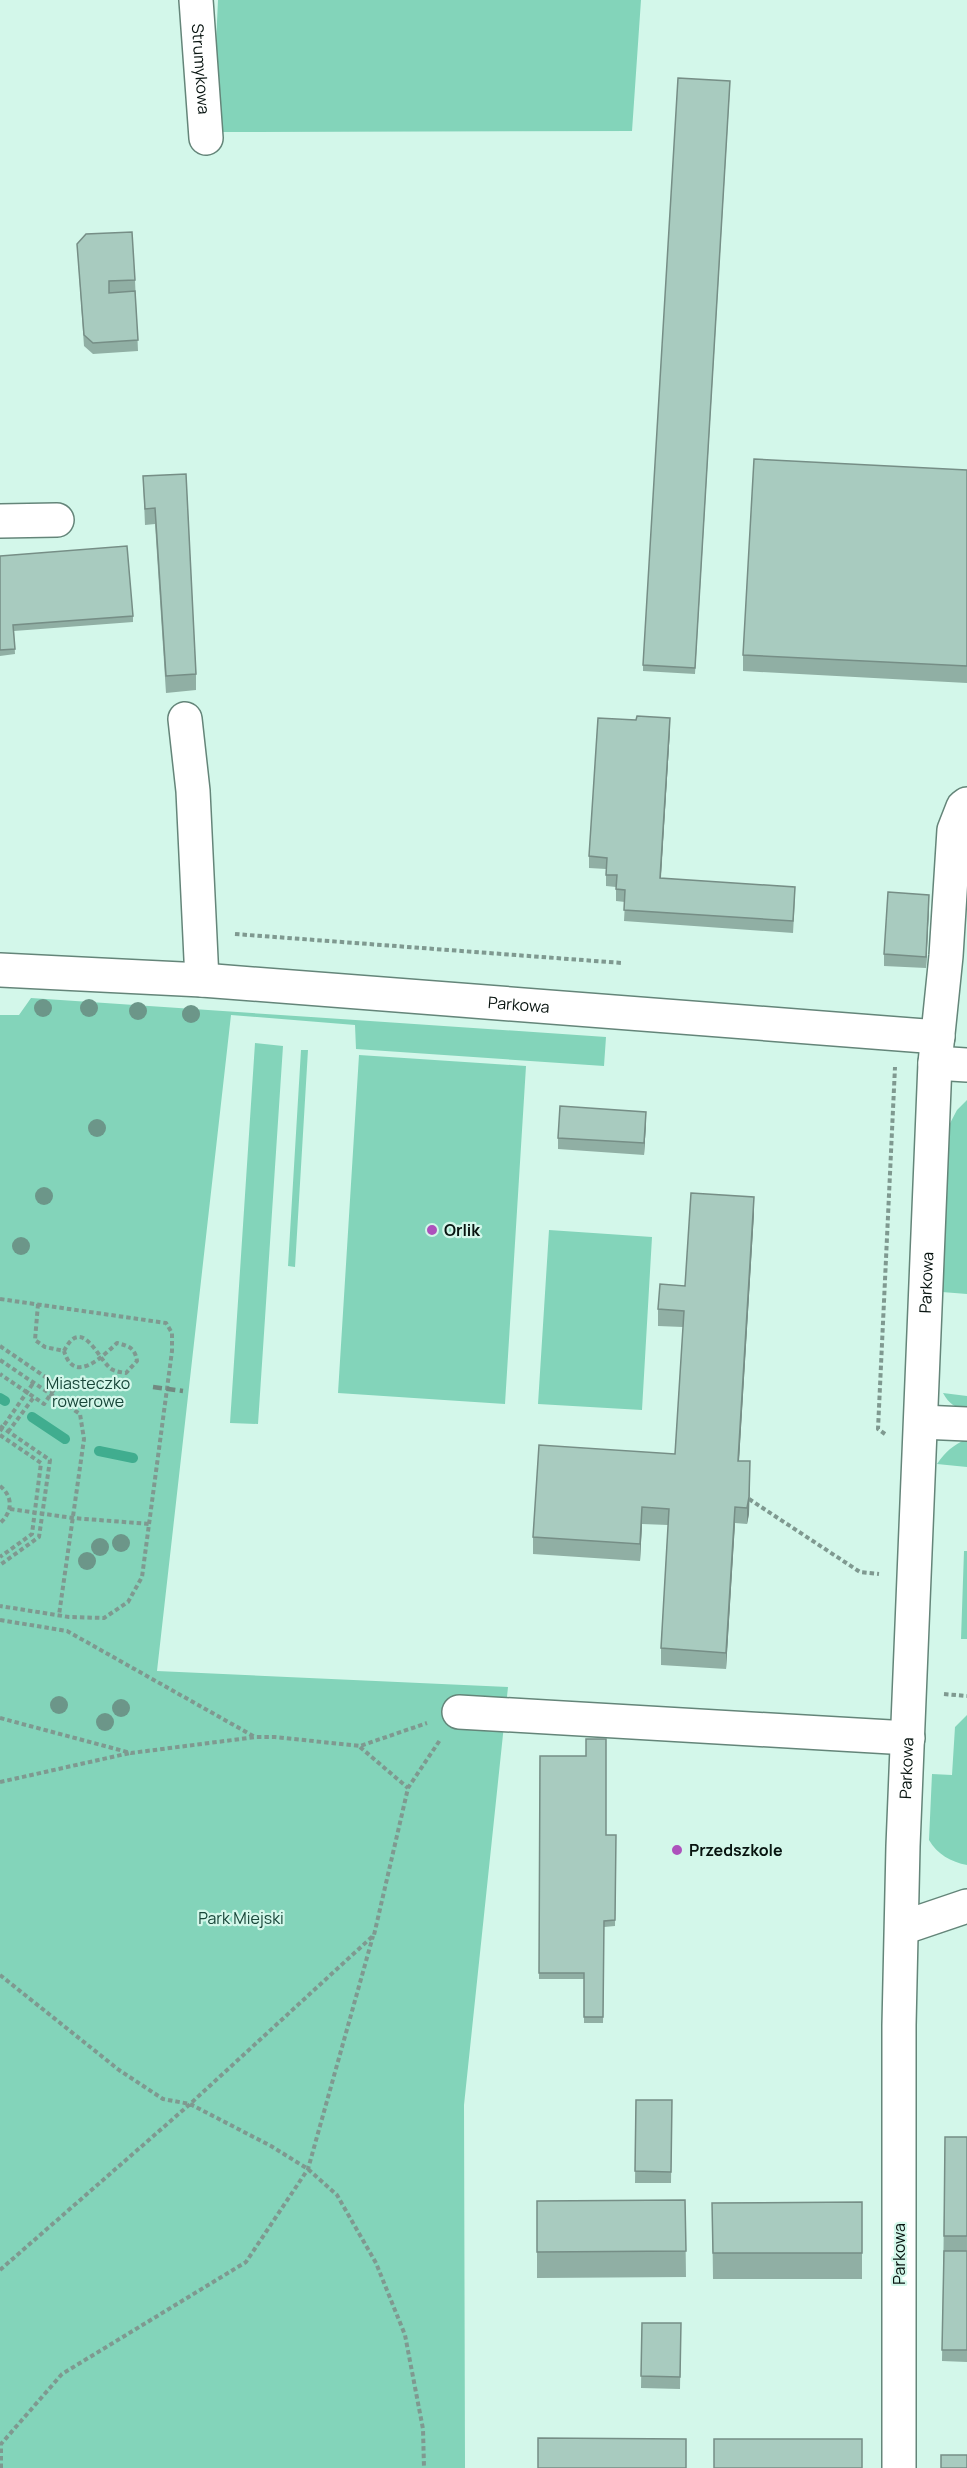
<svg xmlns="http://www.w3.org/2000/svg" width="967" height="2468" font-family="Manrope,sans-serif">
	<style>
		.green { fill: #83d4ba }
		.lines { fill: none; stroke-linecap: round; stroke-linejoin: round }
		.stream { stroke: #40ad8f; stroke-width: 10 }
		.minor-casing { stroke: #648579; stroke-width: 36 }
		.path { stroke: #7f9990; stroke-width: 4; stroke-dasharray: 4.5 3; stroke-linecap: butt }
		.minor { stroke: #fff; stroke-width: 33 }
		.rail { stroke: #728a81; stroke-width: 4.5; stroke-dasharray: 9 4.5; stroke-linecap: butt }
		.tree { fill: #6c9689 }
		.wall { fill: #90afa4 }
		.shaded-wall { fill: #768e86 }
		.building { fill: #a8cbbf; stroke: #768e86; stroke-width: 1.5 }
		.poi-dot { fill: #ad51bc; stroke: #d3f7ea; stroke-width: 2 }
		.labels { text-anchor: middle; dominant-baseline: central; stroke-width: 4.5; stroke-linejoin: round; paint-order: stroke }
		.street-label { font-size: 16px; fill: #081410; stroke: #d3f7ea }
		.poi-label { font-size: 16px; font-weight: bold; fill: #081410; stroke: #d3f7ea; text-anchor: start }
		.park-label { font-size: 16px; fill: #184639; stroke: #d3f7ea }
	</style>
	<rect width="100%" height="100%" fill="#d3f7ea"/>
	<path class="green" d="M218,0H641L632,131L212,132Z
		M31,998L606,1037L604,1066L356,1049L355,1025L231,1015L157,1671L508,1687L464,2105L465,2468H0V1015H19Z
		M255,1043L283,1046L258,1424L230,1423Z
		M301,1050H308L295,1267L288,1266Z
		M359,1055L526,1066L505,1404L338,1393Z
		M967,1100V1294L942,1292L947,1129L957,1110Z
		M549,1230L652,1237L642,1410L538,1404Z
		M943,1393L967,1396V1411C955,1407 949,1404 943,1393Z
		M967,1439V1467L937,1464C945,1452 953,1445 967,1439Z
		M964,1551H967V1639H961Z
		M967,1715V1865C951,1862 937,1854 929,1840L932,1774L952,1775L955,1727Z"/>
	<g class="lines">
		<path class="stream" d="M0,1398L5,1401
			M32,1417L65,1439
			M99,1451L133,1458"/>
		<g class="minor-casing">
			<g id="minor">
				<path id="s1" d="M196,0L206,138"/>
				<path d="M0,521L57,520"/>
				<path d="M185,719L193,791L202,980"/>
				<path id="s2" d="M0,970L202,980L938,1037"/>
				<path d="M935,1063L967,1065"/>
				<path d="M921,1422L967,1424"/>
				<path d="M459,1712L908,1738"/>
				<path d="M902,1928L967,1906"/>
				<path id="s3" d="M899,2468V2025L903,1846L935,1063L946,956L954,830L963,807L967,804"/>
			</g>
		</g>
		<path class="path" d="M235,934L622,963
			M0,1299L166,1323L172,1333V1351L142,1577L128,1602L104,1618L69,1617L0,1606
			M38,1304L35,1340L45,1347L64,1351C81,1317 96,1354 108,1366C112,1371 119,1372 126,1373L137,1361C135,1348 129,1346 117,1343C102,1357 74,1385 64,1351
			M0,1346L57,1385L44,1404L0,1374
			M0,1360L80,1414L84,1439L59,1615
			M0,1426L50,1460L39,1537L0,1565
			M0,1431L34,1382
			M8,1432L34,1397
			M885,1434L878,1429L895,1067
			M0,1435L41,1463L32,1534L0,1557
			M0,1486C13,1496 13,1512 0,1523
			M749,1499L860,1572L879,1574
			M10,1509L73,1518L150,1524
			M0,1620L67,1631L255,1737
			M944,1694L967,1696
			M0,1718L131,1753L256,1737H275L360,1746L427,1723
			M360,1747L408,1788
			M0,1782L130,1753
			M0,1975L119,2070L163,2099L190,2104L271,2146L308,2169L337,2195L376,2263L405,2335L423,2429L424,2468
			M0,2270L190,2104L374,1935L408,1788L440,1740
			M1,2468V2444L62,2374L246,2262L308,2169L373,1936"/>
		<use href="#minor" class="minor"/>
		<path class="rail" d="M153,1387L183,1391"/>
	</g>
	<g class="tree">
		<circle cx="43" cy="1008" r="9"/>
		<circle cx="89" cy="1008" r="9"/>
		<circle cx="138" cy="1011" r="9"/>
		<circle cx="191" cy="1014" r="9"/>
		<circle cx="97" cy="1128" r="9"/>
		<circle cx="44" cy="1196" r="9"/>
		<circle cx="21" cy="1246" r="9"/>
		<circle cx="121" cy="1543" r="9"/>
		<circle cx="100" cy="1547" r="9"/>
		<circle cx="87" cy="1561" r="9"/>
		<circle cx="59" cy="1705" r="9"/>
		<circle cx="121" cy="1708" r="9"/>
		<circle cx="105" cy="1722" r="9"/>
	</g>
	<path class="wall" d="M730,86L695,674L643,671V665Z
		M77,244L135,280L138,351L93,354L84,346Z
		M967,470V683L743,671V655Z
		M186,474L196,674V690L166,693L155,524L145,525L143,476Z
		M0,556L133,616V622L14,631L15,654L0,656Z
		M670,729L661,878L795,898L793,933L624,921L625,902L616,901V887L606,886V869L589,868V856Z
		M929,907L926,968L884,966V954Z
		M646,1123L644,1155L558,1149V1138Z
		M754,1213L739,1461L750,1478L749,1514L747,1524L735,1523L726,1669L661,1665V1648L668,1525L642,1524L640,1561L533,1554V1537L675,1454L683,1327L658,1326V1309L685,1286Z
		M540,1756L606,1835H616L615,1926L604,1927L603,2023H584V1979H539Z
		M636,2100H672L671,2183H635Z
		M945,2137H967V2362L942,2361Z
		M685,2200L686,2277L537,2278V2201Z
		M862,2202V2279H713L712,2203Z
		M642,2323H681L680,2389L641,2388Z"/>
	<path class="shaded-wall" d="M670,718V729L660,889V878Z
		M929,895V907L926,968V957Z
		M646,1112V1123L644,1155V1143Z
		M754,1197V1213L738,1477V1461Z
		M750,1461L749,1514L747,1524V1508Z
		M642,1507V1524L640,1561V1544Z
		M735,1507V1523L726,1669V1653Z"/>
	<path class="building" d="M678,78L730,81L695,668L643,665Z
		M132,232L135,280L109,281V293L135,291L138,340L93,343L84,335L77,244L86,234Z
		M754,459L967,470V666L743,655Z
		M186,474L196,674L166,676L155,508L145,509L143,476Z
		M127,546L133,616L13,625L15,649L0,650V556Z
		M637,716L670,718L660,878L795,887L793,921L624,910L625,890L616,889L617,875H606L607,858L589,856L598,718L636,720Z
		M888,892L929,895L926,957L884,954Z
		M560,1106L646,1112L644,1143L558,1138Z
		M691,1193L754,1197L738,1461H750L749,1497L747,1508L735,1507L726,1653L661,1648L669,1509L642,1507L640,1544L533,1537L539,1445L675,1454L684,1311L658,1309L660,1284L685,1286Z
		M586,1739H606V1835H616L615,1920L604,1921L603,2017H584V1973H539L540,1756H586Z
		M636,2100H672L671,2172L635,2171Z
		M945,2137H967V2236H944Z
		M685,2200L686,2251L537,2252V2201Z
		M862,2202V2253H713L712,2203Z
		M944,2251H967V2350H942Z
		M642,2323H681L680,2377L641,2376Z
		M538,2438L686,2439V2468H538Z
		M714,2439H862V2468H714Z
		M941,2455H967V2468H941Z"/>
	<g class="poi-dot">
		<circle cx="432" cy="1230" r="6"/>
		<circle cx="677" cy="1850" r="6"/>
	</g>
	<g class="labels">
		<g class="street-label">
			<text stroke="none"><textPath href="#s1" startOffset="69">Strumykowa</textPath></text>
			<text stroke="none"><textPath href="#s2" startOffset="520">Parkowa</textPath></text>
			<text stroke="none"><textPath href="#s3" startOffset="1186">Parkowa</textPath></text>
			<text stroke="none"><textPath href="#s3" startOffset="700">Parkowa</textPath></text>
			<text transform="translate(899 2254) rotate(-90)">Parkowa</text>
		</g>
		<g class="poi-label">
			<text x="444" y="1230">Orlik</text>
			<text x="689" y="1850">Przedszkole</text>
		</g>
		<g class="park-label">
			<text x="88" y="1383">Miasteczko<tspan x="88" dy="18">rowerowe</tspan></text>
			<text x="241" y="1918">Park Miejski</text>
		</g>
	</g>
</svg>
